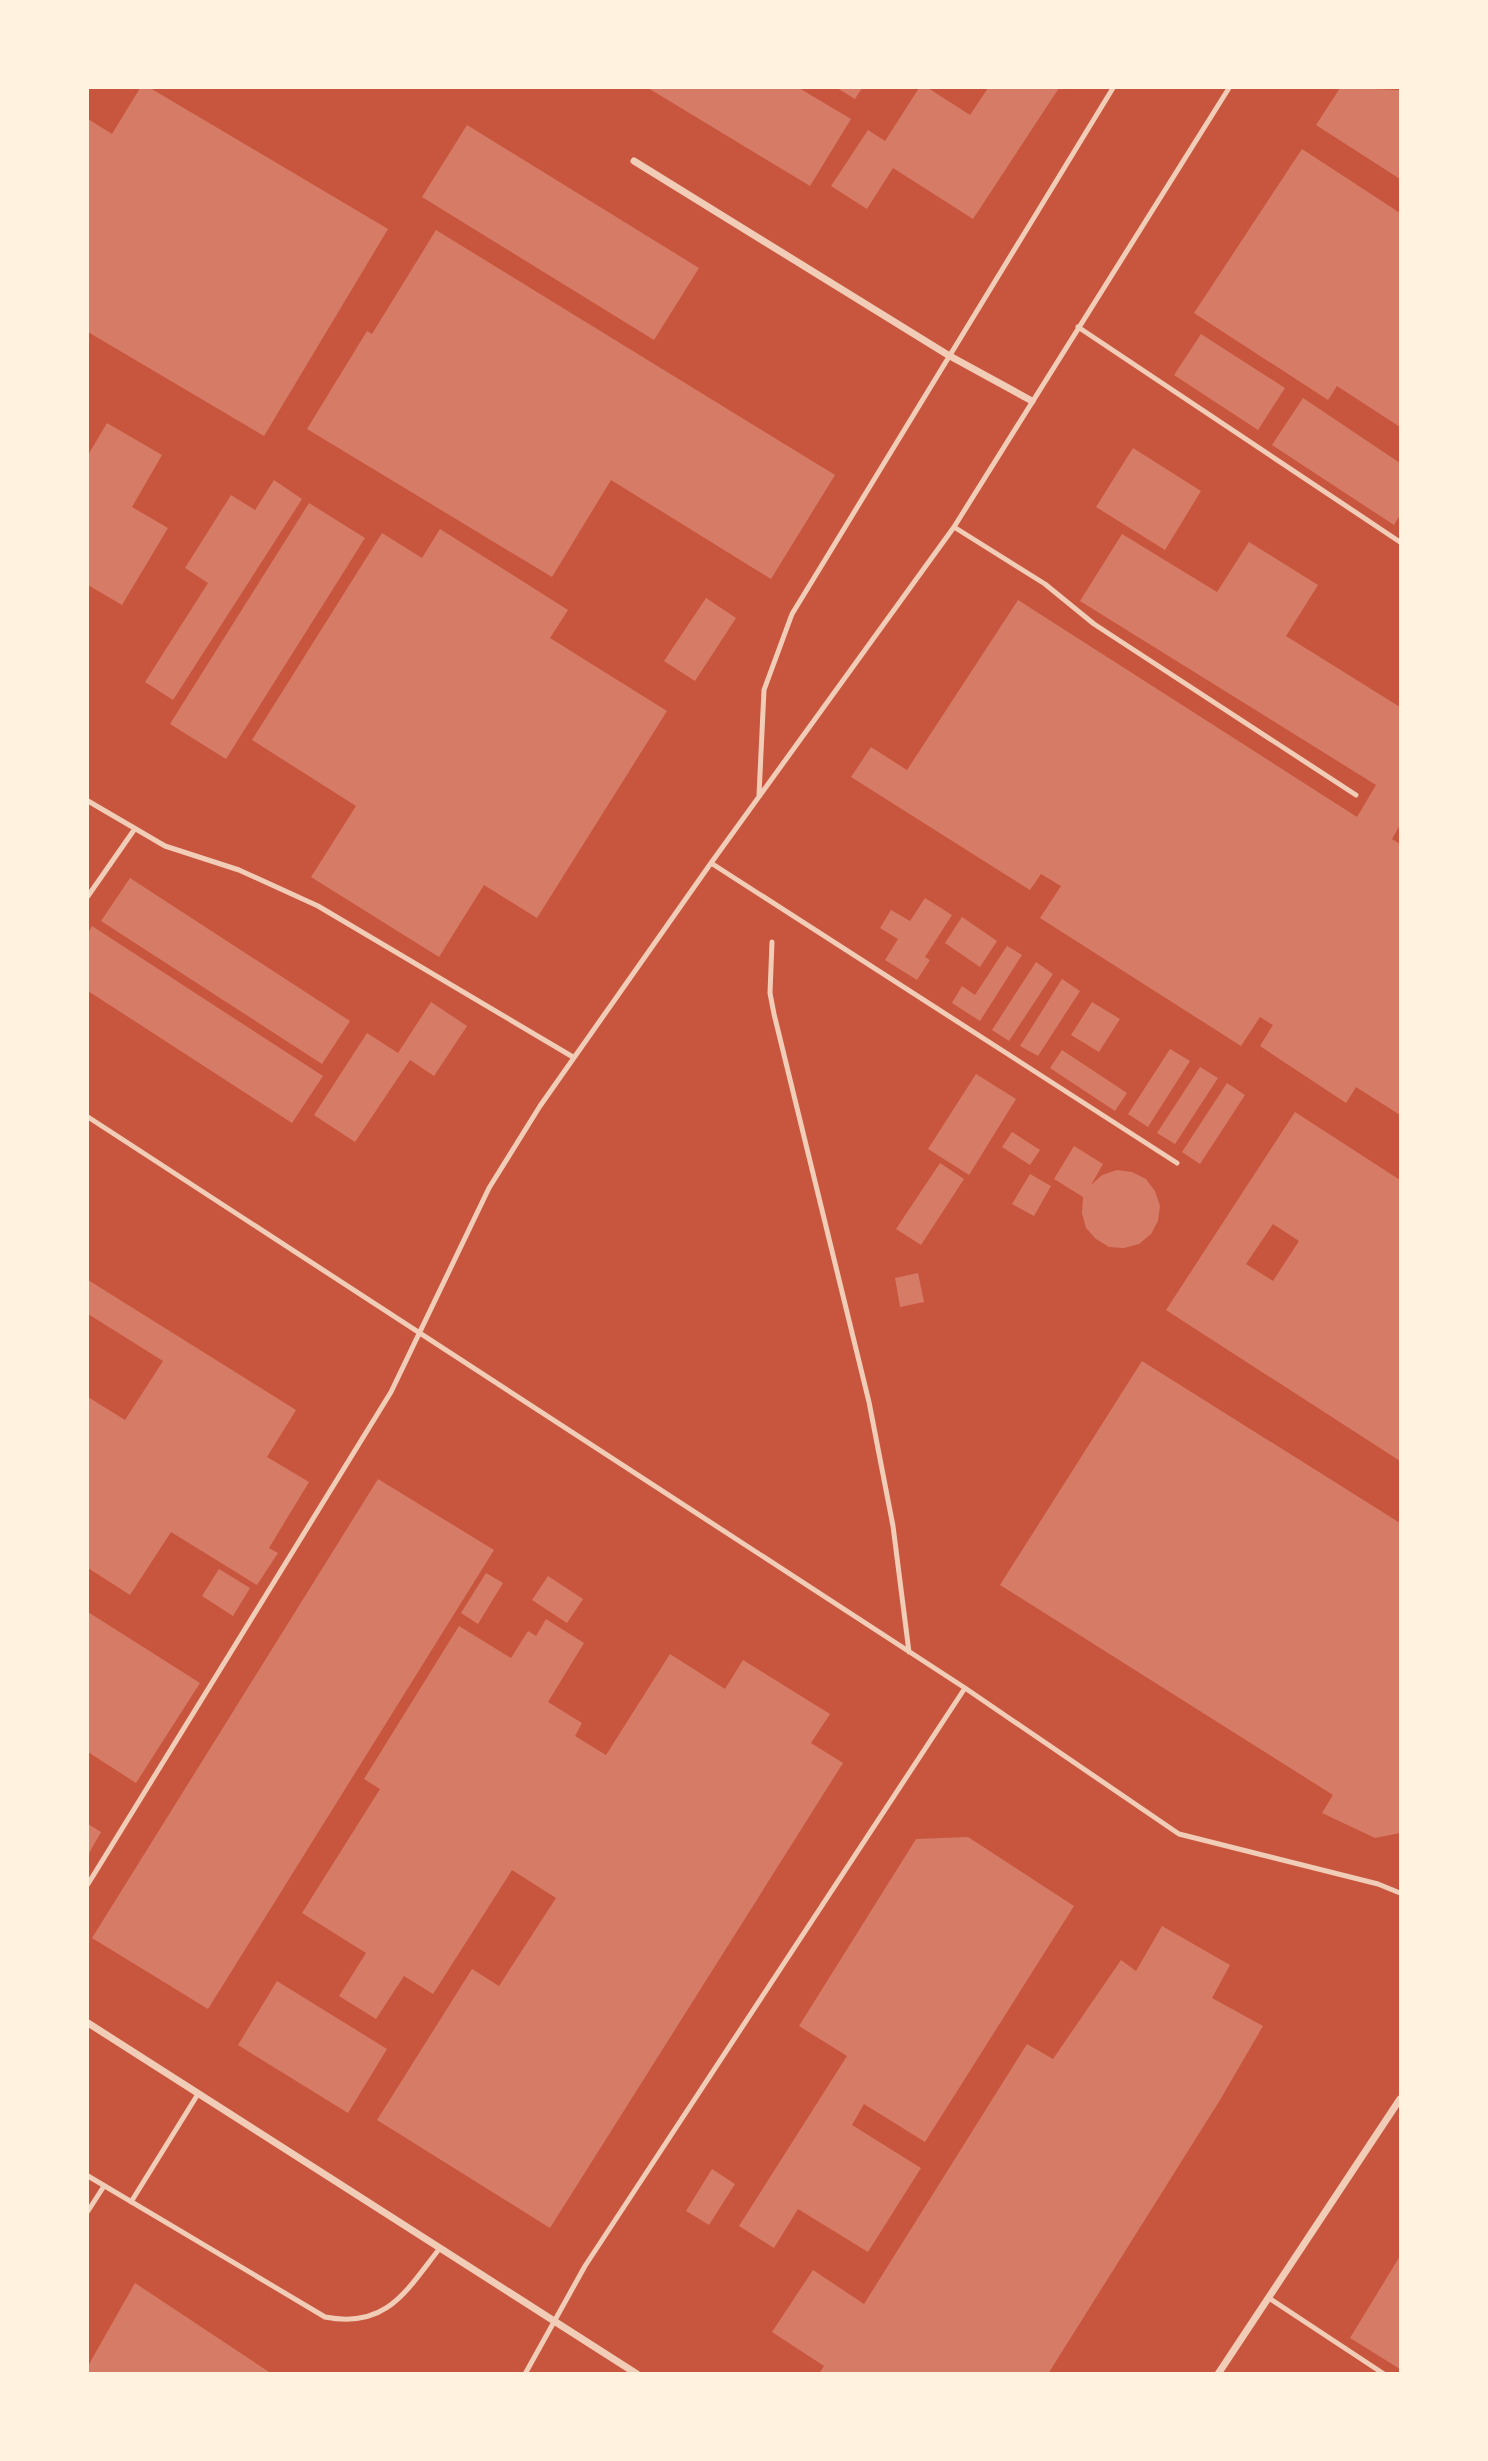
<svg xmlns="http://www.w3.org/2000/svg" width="1488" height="2461" font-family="'Fira Sans Condensed',sans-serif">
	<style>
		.building { fill: #d67c66; fill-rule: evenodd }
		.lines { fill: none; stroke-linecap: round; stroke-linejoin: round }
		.service { stroke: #f1ccb7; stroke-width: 5 }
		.minor { stroke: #f1ccb7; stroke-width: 7 }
	</style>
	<rect width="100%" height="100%" fill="#c8553d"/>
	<path class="building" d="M140,88H150L388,229L264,436L88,332V119L112,134Z
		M648,88H799L851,119L810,186Z
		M837,88H862L855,99Z
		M919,88H928L970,115L988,88H1059L973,219L893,168L867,209L831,186L868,130L885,141Z
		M1340,88L1400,90V179L1316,125Z
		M467,125L699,268L654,340L422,197Z
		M1302,149L1400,213V427L1337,386L1328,400L1194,313Z
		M436,230L835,475L771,579L611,480L552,577L307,429L367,331L372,334Z
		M1201,334L1285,388L1258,430L1174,375Z
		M1303,398L1400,463V515L1394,525L1272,445Z
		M107,423L162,455L132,507L168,528L122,605L88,585V455Z
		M1133,448L1201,491L1165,550L1096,507Z
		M274,480L302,499L173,700L145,682L208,583L185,568L231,495L255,510Z
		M309,503L365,538L226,759L170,724Z
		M440,529L568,610L550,638L667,711L537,918L484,885L439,957L311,877L356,806L252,740L382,533L422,558Z
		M1122,534L1217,592L1249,542L1318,585L1286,636L1400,707V825L1392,839L1400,844V1115L1356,1087L1346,1103L1260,1046L1273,1025L1260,1017L1241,1046L1040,918L1061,886L1041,874L1030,890L851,777L871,747L907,770L1018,600L1357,817L1376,785L1080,601Z
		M706,598L736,618L695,681L664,661Z
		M130,878L350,1021L322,1064L101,921Z
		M925,898L952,915L925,957L930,960L917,980L885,960L898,939L880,928L891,910L910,921Z
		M962,917L997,941L980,967L945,943Z
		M92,926L323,1076L292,1123L88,991V933Z
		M1007,946L1022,955L980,1021L952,1003L962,986L975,995Z
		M1036,962L1053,974L1009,1041L992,1030Z
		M1062,979L1080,991L1038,1056L1020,1046Z
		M431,1002L467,1026L434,1076L410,1060L355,1142L314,1115L367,1033L398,1053Z
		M1092,1002L1120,1019L1099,1052L1071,1035Z
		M1170,1049L1190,1061L1148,1127L1128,1114Z
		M1062,1050L1127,1093L1115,1111L1050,1068Z
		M1200,1067L1218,1078L1175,1144L1157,1133Z
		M976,1074L1016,1099L969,1175L928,1149Z
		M1227,1083L1245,1095L1200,1164L1182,1152Z
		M1295,1112L1400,1180V1461L1166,1310ZM1273,1224L1299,1241L1273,1281L1246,1264Z
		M1012,1132L1040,1150L1030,1165L1002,1147Z
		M1074,1146L1103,1164L1091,1185L1102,1175L1117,1170L1132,1172L1146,1179L1155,1191L1160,1206L1158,1221L1151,1234L1139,1244L1124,1248L1109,1247L1096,1239L1086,1228L1082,1213L1083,1197L1054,1179Z
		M940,1163L964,1179L921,1245L896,1229Z
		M1030,1174L1051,1186L1034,1216L1012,1204Z
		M918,1273L924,1302L900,1307L895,1278Z
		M88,1280L296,1410L267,1457L309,1482L269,1548L278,1553L257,1585L171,1532L130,1595L88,1568V1397L125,1420L163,1361L88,1314Z
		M1142,1361L1400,1523V1833L1375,1838L1322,1813L1333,1795L1000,1585Z
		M378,1479L494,1550L208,2009L92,1938Z
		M219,1569L250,1588L233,1616L202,1596Z
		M486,1573L503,1583L478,1624L461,1613Z
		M548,1576L583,1599L567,1623L532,1600Z
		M88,1612L200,1683L136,1783L88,1752Z
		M546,1619L584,1643L548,1702L582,1723L575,1736L606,1755L670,1654L725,1689L743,1660L830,1714L811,1743L843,1763L550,2228L377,2120L472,1969L499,1986L556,1898L512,1870L433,1994L404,1976L376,2019L339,1996L366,1953L302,1913L380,1789L364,1779L459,1626L511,1658L528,1631L536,1636Z
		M88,1824L101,1832L88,1855Z
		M968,1837L1074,1906L925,2142L864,2104L852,2125L921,2168L868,2252L798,2209L774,2248L739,2226L847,2056L799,2026L916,1839Z
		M1162,1926L1230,1965L1212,1998L1263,2026L1220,2100L1048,2374H819L824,2366L772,2332L813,2270L864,2304L1027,2044L1053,2059L1121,1960L1136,1971Z
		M277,1981L387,2049L348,2113L238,2045Z
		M712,2169L735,2184L709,2225L686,2211Z
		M1400,2256V2369L1350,2338Z
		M135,2283L272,2374H88V2366Z"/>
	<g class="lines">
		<path class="service" d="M1078,327L1400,542
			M954,527L1045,584L1094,624L1356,795
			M759,795L764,690L792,614L1113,88
			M88,801L165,846L239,870L318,906L573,1057
			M711,863L1177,1163
			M88,896L134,830
			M772,942L770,993L774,1014L869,1402L893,1526L909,1652
			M88,1117L965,1688L1179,1834L1378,1884L1400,1893
			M88,1884L391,1392L489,1188L540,1106L711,863L954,527L1229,88
			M88,2176L325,2317C387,2329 406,2291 440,2248
			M131,2202L198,2094
			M88,2211L104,2186
			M1269,2298L1384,2374
			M525,2374L585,2266L965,1688"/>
		<path class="minor" d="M634,161L948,355L1032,401
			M88,2023L637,2374
			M1218,2374L1400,2099"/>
	</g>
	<rect width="1488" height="2461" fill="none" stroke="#fff3e0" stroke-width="178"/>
</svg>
